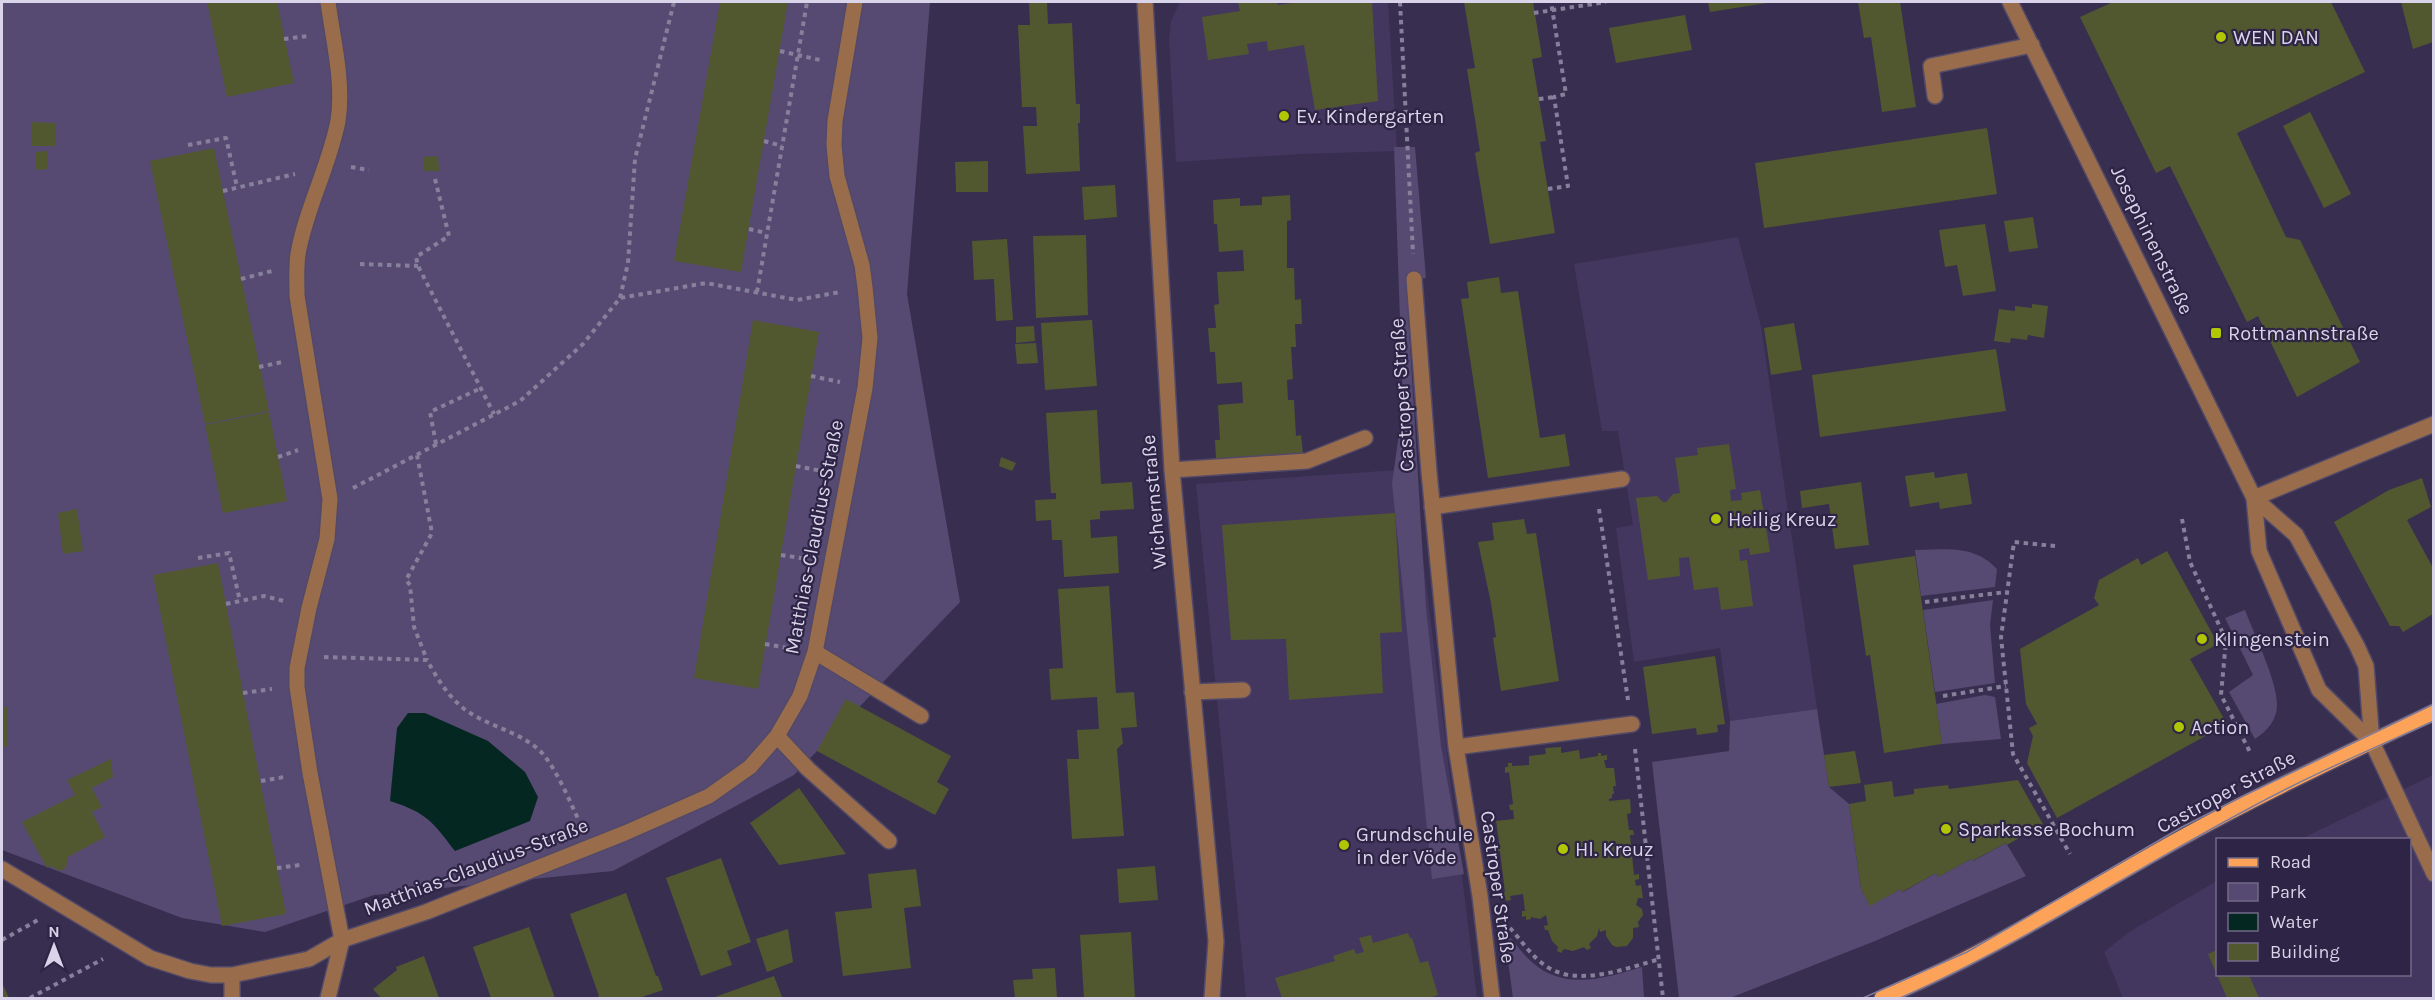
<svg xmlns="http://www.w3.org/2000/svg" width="2435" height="1000" font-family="Karla,sans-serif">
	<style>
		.built { fill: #44375f }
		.green { fill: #564a72 }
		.water { fill: #042721 }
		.building { fill: #515830 }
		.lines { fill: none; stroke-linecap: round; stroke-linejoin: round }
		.minor-casing { stroke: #524968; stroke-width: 18 }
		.major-casing { stroke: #524968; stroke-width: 18 }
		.path { stroke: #87809b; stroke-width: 4; stroke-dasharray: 4.5 4.5; stroke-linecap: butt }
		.minor { stroke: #996d4c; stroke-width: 15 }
		.major { stroke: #fda259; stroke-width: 15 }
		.tram { stroke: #817a96; stroke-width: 1.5 }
		.poi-dot { fill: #b0c503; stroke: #2e2445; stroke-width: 2 }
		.labels { text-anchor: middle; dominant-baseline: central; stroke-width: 4.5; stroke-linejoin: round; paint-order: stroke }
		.poi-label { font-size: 20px; fill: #d9d4e9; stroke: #2e2445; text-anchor: start }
		.street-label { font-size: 20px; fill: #d9d4e9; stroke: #2e2445 }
	</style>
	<rect width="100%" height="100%" fill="#382e50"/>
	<path class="built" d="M1180,2H1388L1397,151L1300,154L1176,162L1169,39L1171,21Z
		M1738,237L1761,326L1817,709L1730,721L1720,648L1634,662L1616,528L1633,525L1618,431H1602L1574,264Z
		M1412,469L1477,998H1246L1196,484Z
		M2433,775V998H2123L2104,952L2129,932L2217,881L2218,974H2410V840L2301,839Z"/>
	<path class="green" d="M2,2H930L907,294L960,602L794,775L613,871L374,895L265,932L182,918L2,850Z
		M1394,147H1415L1426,278L1406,280L1426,608L1441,746L1464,874L1432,879L1392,483L1403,406Z
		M1915,550C1946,550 1973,544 1997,569L1995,587L1921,596Z
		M1993,600L1990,625L1995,683L1935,692L1923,610Z
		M2245,610C2254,634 2277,680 2277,705C2277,720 2267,731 2255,739L2229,692L2253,675L2225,618Z
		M1985,695L1995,697L2001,739L1942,744L1936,704Z
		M1817,709L1829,787L1849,804L1861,889L1870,905L1901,889L1903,892L1936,873L1938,877L1971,859L1973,861L2006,843L2026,876L1875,941L1730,998H1679L1652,762L1729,751L1730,721Z
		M1504,931C1514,941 1522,954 1533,963C1565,991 1606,978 1642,967L1644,998H1513Z"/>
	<path class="water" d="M408,713H425L488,741L525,772L538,797L530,821L455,851C432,821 427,813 390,801L397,728Z"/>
	<path class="building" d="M207,2H277L294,83L227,97Z
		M720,2H788L741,272L674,261Z
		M1029,2H1047L1048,24L1072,23L1076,104H1080V123H1078L1080,171L1026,174L1023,126H1037L1036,107H1022L1018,25H1030Z
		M1238,2H1277L1278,5L1299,2H1372L1378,101L1315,110L1304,45L1268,51L1267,41L1247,44L1249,54L1208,60L1202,17L1240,11Z
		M1464,2H1533L1542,57L1532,59L1546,141L1540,142L1555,233L1490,244L1475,153L1480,151L1467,69L1475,68Z
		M1708,2H1767V3L1710,12Z
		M1858,2H1900L1916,107L1882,112L1871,37L1864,38Z
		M2113,2H2331L2365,72L2237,133L2286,237L2300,240L2360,362L2297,397L2258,316L2247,322L2170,166L2156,173L2080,17Z
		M2401,2H2433V42L2413,49Z
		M1685,15L1692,50L1616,63L1609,28Z
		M2310,112L2351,194L2324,208L2283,126Z
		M32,122L55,123V146H32Z
		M1987,128L1997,194L1764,228L1755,163Z
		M214,148L269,411L205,424L150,161Z
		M47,151L48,169L35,170V152Z
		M438,156L439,171H424L423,157Z
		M988,161V192H956L955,162Z
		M1115,185L1117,217L1084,220L1082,187Z
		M1290,195L1291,220L1287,221V268H1294L1295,300L1301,299L1302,324H1295L1296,347H1291L1293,379L1287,380L1288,400H1294L1296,436L1301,435L1303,454L1216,459L1215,440H1220L1218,405L1243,403L1242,382L1217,384L1215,352H1210L1208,328H1216L1214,305L1219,304L1217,272L1244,271L1243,250L1219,252L1217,224H1214L1213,200L1240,198V206L1262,205V197Z
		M2033,217L2038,248L2009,252L2004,221Z
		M1985,224L1996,291L1963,296L1957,265L1945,267L1939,230Z
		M1086,235L1088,315L1036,318L1033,236Z
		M1007,239L1013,320L996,321L994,279L974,280L972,241Z
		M1499,277L1501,293L1518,291L1540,438L1565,434L1570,466L1488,478L1461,299L1469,298L1467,282Z
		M2032,304L2048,306L2044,338L2028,335L2027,340L2011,338L2010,343L1994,341L1999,309L2015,311V306L2032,308Z
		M753,320L819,332L758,689L694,678Z
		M1092,320L1097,386L1045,390L1041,323Z
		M1794,323L1802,370L1771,375L1764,328Z
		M1034,326L1035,341L1016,343V327Z
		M1036,343L1038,363L1017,364L1015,344Z
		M1996,349L2006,411L1820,437L1812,375Z
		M1097,410L1101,484L1132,482L1134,509L1100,511V519L1090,520L1091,538L1117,536L1119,573L1064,577L1062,540H1052L1051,520L1036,521L1035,500L1056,499V493H1051L1046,413Z
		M269,412L287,501L223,513L205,425Z
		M1729,444L1736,489L1730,490L1731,501L1742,500L1741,493L1760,490L1770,552L1750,555L1749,548L1739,550L1740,561L1747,560L1753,606L1721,610L1718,587L1694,590L1689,557L1679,558L1680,576L1648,580L1636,498L1657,496L1663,502H1666L1673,494L1680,493L1675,458L1698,455L1697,448Z
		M1001,457L1016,463L1012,471L999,466Z
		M1934,472L1935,478L1967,473L1972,504L1940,509L1939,502L1910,507L1905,476Z
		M2422,478L2431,507L2407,520L2433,568V614L2403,632L2399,626H2390L2334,522L2389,490Z
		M1861,482L1869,545L1835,549L1829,504L1802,508L1800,491Z
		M77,509L83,551L63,554L58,513Z
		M1395,513L1402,632L1380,633L1383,693L1289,700L1286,639L1231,640L1222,525Z
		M1524,519L1527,534L1536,533L1559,681L1501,691L1493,638L1496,637L1491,603L1478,542L1494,540L1492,523Z
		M2167,551L2218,644L2190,659L2227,724L2057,818L2027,763L2033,736L2029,728L2037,724L2026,704L2020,649L2099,605L2094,598L2099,580L2138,558L2141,565Z
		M1915,556L1942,744L1884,753L1870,655L1866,656L1853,565Z
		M218,563L286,914L222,926L153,575Z
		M1109,586L1116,693L1134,692L1137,727L1121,728L1123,743L1117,749L1124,836L1072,839L1067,759H1079L1077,730L1099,729L1097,697L1051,700L1049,669L1063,668L1058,589Z
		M1715,656L1725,724L1717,725L1718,732L1697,735L1696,728L1652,734L1643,667Z
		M846,699L951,756L937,782L949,789L935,815L817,751Z
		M2,707H7V747L2,746Z
		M1561,747V753L1579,750L1580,759L1598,756V753H1601V756L1607,755V760H1604L1606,768H1614L1616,786H1613L1614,794H1612V798L1609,799V801L1630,799L1631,813L1627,814L1629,830H1633L1634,835H1630L1634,875L1639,874V879L1635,880L1636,886L1641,885L1643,898H1638L1636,905L1642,909L1643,915L1638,922L1639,927L1633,928V938L1627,946L1616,947L1612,945L1606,936V930L1600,932L1599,928L1597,936L1589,944L1591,948L1587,950L1584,947L1573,951L1564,949L1561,953L1557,951L1558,947L1552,941L1548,930H1545L1544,926L1548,925L1546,915L1540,919L1531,917V919L1526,920V916L1522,917V911H1525L1523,894L1510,896L1511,900L1506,901L1505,897H1501L1500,892H1505L1500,851H1496L1495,847L1499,846V841L1496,821L1514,819L1513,810H1510L1509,805L1513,804L1509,772L1505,773V767H1508V763H1512V766L1529,765V756L1546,754L1545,748Z
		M1855,751L1861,783L1829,787L1824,755Z
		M111,759L113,777L92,788L102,807L92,812L105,837L68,857L66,868L60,871L50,866L47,868L22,822L75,795L67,780Z
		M2018,780L2043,824L2007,845L2006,843L1972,861L1971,859L1938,877L1936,873L1902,892L1901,889L1870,906L1861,889L1849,804L1866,801L1864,785L1892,781L1894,797L1914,794V789L1948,785L1949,789Z
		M799,788L846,854L779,865L750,823Z
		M721,858L751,942L727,951L732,965L701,976L666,878Z
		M1155,866L1158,900L1119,903L1117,869Z
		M916,869L921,906L904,908L911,968L843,976L835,912L872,908L868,874Z
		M626,893L656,976H658L663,990L639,998H596L599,996L570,914Z
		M529,927L555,998H491L473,947Z
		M788,929L793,962L767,972L756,939Z
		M1131,932L1135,998H1084L1080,935Z
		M1408,933L1410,938H1412L1420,963L1428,961L1438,995L1430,998H1282L1275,978L1335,961L1333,956L1354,949L1356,954L1364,952L1359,938L1371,935L1373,943Z
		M2217,950V975H2249L2259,998H2227L2208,954Z
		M424,956L439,998H381L373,989L397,970L396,967Z
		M1055,968L1057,998H1040V997L1015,998L1013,980L1033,979L1032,969Z
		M774,976L782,997L778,998H712Z
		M2,983L9,998H2Z"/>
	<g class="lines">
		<g class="minor-casing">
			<path id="minor" d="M328,2C333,40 344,82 338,121C329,167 306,208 298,254C296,267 297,282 297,296L330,499L327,539L309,608L297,668V687L310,773L342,940L328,998
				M1145,2L1172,470L1216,941L1212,998
				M2010,2L2254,498L2259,551L2319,690L2372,742
				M1935,96L1931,66L2032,45
				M1414,279L1429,472L1456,747
				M1172,470L1307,461L1365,438
				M2254,498L2296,535L2357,646L2366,666L2372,742L2434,874
				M2254,498L2434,424
				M1432,507L1622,479
				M815,652L921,716
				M1192,692L1243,690
				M777,736L808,769L889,841
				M2,869L150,958L190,971L211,975H232L309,959L342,940L426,912L625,833L709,796L750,767L777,736L800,696L815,652L865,388L870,338L865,287L862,265L837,176L834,145L835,121L855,2
				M232,975V998
				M1492,998L1480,896L1456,747L1632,724"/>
		</g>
		<g class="major-casing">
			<path id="major" d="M1882,998C1984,956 2077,896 2174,842C2258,795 2346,754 2434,712"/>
		</g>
		<path class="path" d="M1400,2L1413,254
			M1534,13L1606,2
			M284,39L308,36
			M780,51L820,60
			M1539,99L1554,97
			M764,141L782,146
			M188,145L226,138L237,187
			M351,167L369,170
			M435,179L449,236L416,257L418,266L494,414
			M1548,189L1568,186L1554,97L1566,94L1551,2
			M223,191L295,174
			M749,229L766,233
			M360,264L418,266
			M241,279L272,271
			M757,292L807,2
			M620,298L628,263L635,159L674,2
			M259,367L282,362
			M811,376L840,382
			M436,444L430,412L481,388
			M417,455L432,533L406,580L410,585L414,627L427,660
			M278,457L298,450
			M796,466L822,471
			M353,488L520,401L583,344L620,298L706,283L797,300L840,292
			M1599,509L1628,700
			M2182,519L2190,562L2226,640L2221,695L2251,754
			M2055,546L2014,542L2001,637L2013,754L2070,854
			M781,555L807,559
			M198,558L229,553L240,601
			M1925,602L2006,592
			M226,604L264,596L284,601
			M765,644L788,648
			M324,657L427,660C437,678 447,695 463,708C487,727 522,731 543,754C559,774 569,800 580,823
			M243,693L272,689
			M1943,696L2006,686
			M1635,749L1663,998
			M261,781L284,777
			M277,868L300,865
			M1510,928C1521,940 1532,957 1546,966C1577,988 1627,968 1660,959
			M2,940L38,920
			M30,998L103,959"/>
		<use href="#minor" class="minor"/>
		<use href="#major" class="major"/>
		<path class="tram" d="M1863,998L1967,952L2182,827L2241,797L2434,704
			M1900,998C2021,945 2131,871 2248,809C2308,776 2372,749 2434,721"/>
	</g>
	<g class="poi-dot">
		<circle cx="2221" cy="37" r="6"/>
		<circle cx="1284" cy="116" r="6"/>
		<rect x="2210" y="327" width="12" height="12" rx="3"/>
		<circle cx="1716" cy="519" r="6"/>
		<circle cx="2202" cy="639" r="6"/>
		<circle cx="2179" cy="727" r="6"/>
		<circle cx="1946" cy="829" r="6"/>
		<circle cx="1344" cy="845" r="6"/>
		<circle cx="1563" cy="849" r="6"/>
	</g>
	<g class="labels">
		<g class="poi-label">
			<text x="2233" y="37">WEN DAN</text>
			<text x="1296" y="116">Ev. Kindergarten</text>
			<text x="2228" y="333">Rottmannstraße</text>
			<text x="1728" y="519">Heilig Kreuz</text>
			<text x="2214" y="639">Klingenstein</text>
			<text x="2191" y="727">Action</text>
			<text x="1958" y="829">Sparkasse Bochum</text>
			<text x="1356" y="834">Grundschule<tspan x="1356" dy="23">in der Vöde</tspan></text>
			<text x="1575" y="849">Hl. Kreuz</text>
		</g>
		<g class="street-label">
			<text transform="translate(2152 240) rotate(64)">Josephinenstraße</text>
			<text transform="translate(1402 395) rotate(-94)">Castroper Straße</text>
			<text transform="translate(1154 502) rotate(-95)">Wichernstraße</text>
			<text transform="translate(814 537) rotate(-79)">Matthias-Claudius-Straße</text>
			<text transform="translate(2226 792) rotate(-28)">Castroper Straße</text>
			<text transform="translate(476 867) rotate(-21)">Matthias-Claudius-Straße</text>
			<text transform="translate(1498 887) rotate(82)">Castroper Straße</text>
		</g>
	</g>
	<rect width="2435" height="1000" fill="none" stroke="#d9d4e9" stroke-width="6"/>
	<rect x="2216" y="838" width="195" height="138" fill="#2e2445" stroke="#726a87" stroke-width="1.5"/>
	<rect x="2228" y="858" width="30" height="9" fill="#fda259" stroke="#726a87" stroke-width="1.5"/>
	<text x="2270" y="868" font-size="18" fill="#d9d4e9">Road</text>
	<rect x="2228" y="883" width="30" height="18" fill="#564a72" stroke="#726a87" stroke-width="1.5"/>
	<text x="2270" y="898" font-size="18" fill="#d9d4e9">Park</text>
	<rect x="2228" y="913" width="30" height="18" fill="#042721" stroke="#726a87" stroke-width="1.5"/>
	<text x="2270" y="928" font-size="18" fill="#d9d4e9">Water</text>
	<rect x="2228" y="943" width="30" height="18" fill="#515830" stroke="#726a87" stroke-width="1.5"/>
	<text x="2270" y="958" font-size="18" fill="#d9d4e9">Building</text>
	<g transform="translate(54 946)" stroke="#2e2445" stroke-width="4.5" paint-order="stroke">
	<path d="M0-4.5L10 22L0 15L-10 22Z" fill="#d9d4e9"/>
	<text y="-9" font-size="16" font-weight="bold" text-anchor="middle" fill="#d9d4e9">N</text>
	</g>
</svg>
